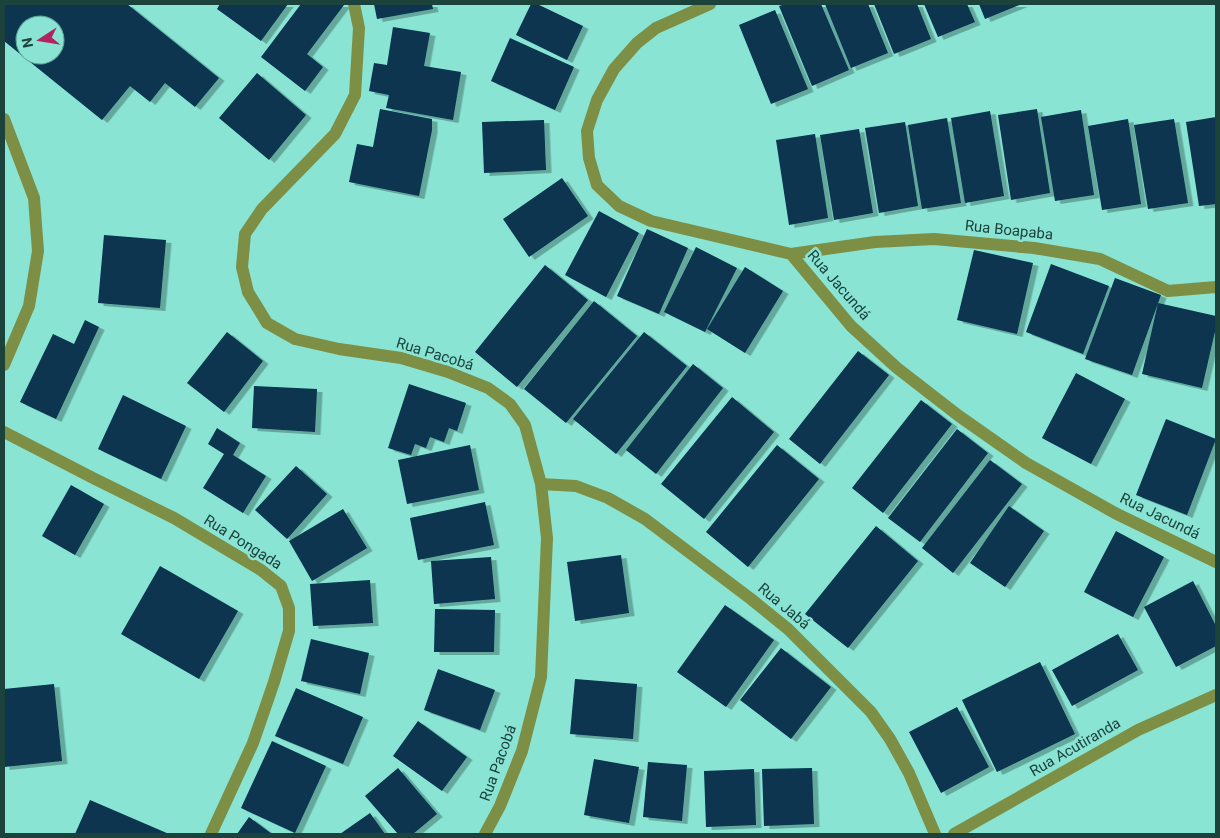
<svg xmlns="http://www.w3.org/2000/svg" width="1220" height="838" font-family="Roboto,sans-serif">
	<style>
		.building { fill: #07344f; fill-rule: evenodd; filter: url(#shadow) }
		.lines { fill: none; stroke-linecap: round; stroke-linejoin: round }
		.minor { stroke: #7c8f45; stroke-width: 12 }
		.labels { text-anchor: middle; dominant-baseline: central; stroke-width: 5; stroke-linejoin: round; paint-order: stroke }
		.street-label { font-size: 15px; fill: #1c423c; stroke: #89e4d4 }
	</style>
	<defs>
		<filter id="shadow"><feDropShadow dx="5.5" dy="3" stdDeviation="0" flood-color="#0004"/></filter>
	</defs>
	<rect width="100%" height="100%" fill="#89e4d4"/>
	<path class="building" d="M4,4H127L219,78L195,107L165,83L150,102L130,86L102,120L4,41ZM25,25H55V55H25Z
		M220,4H288L261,41L217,9Z
		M301,4H342L344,5L307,54L323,67L305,91L261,57Z
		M374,4H432L433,9L377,19Z
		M531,4H537L583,26L567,60L516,35Z
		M786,4H821L849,70L812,86L779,6Z
		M825,4H868L888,53L851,68Z
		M874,4H917L931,39L894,54Z
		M924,4H967L975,22L938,37Z
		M979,4H1022L985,19Z
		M775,10L808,89L771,104L739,25Z
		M393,27L430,33L424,66L461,72L453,120L386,108L389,95L369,91L374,63L387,65Z
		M510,38L574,67L555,110L491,81Z
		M257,73L306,115L269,160L219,118Z
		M380,109L432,119V130L419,196L349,182L357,144L373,147Z
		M1037,109L1050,193L1011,200L998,115Z
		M1081,110L1094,195L1055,201L1041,117Z
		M990,111L1004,196L965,203L951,118Z
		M1216,117V204L1199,206L1186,122Z
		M947,118L961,203L922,209L908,125Z
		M1128,119L1141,204L1102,210L1088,126Z
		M1174,119L1188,203L1148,209L1134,125Z
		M544,120L546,170L484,173L482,122Z
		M905,122L918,206L879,213L865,128Z
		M859,129L873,213L834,220L820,135Z
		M815,134L828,218L789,225L776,140Z
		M562,178L588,216L529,257L503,219Z
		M599,211L639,233L606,297L565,275Z
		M647,229L688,248L659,314L617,296Z
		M104,235L166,240L160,308L98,303Z
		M696,247L737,268L705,332L664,312Z
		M974,250L1033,263L1017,334L957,320Z
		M1051,264L1109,286L1083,354L1026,332Z
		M545,265L588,300L517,387L475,352Z
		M745,267L783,291L745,353L707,329Z
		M1115,278L1161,295L1132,375L1085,359Z
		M594,301L637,336L566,423L524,389Z
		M1158,303L1216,316V327L1202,388L1142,374Z
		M85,320L99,327L56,419L20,402L53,334L74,344Z
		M227,332L263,361L224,412L187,383Z
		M644,332L687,366L616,454L573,419Z
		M858,351L889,375L820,464L789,439Z
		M693,364L723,388L656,474L626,450Z
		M1076,373L1125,399L1091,464L1042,438Z
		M409,384L466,403L457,431L449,428L444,442L430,437L426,448L415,444L411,455L388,448Z
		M254,386L317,389L315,432L252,428Z
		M123,395L186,426L161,479L98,449Z
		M732,397L774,432L704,519L661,484Z
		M921,400L952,424L883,513L852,488Z
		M1166,419L1216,439L1187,515L1136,495Z
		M217,428L240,443L233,455L266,476L243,513L203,488L224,454L208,444Z
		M957,429L988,453L920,542L888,518Z
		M470,445L479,490L407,504L398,460Z
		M777,445L819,479L748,567L706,532Z
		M990,460L1022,484L953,573L922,548Z
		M296,466L327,494L287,539L255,510Z
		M71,485L104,504L75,555L42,536Z
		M485,502L494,545L418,560L410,518Z
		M1009,506L1044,531L1005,587L970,563Z
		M343,509L367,548L312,581L289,541Z
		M876,526L918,561L848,648L805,614Z
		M1116,531L1164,557L1133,617L1084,592Z
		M621,555L629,613L575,621L567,562Z
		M491,557L495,599L434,604L431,561Z
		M160,566L238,611L199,679L121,634Z
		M370,580L373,623L313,626L310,584Z
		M1193,581L1216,626V646L1176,667L1144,607Z
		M725,605L774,640L726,707L677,672Z
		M435,609L495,610L494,652H434Z
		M1118,634L1138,670L1072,706L1052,670Z
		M311,639L369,653L360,694L301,681Z
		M781,648L831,687L791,739L740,700Z
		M1040,662L1075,734L997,772L962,700Z
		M438,669L495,690L480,730L424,710Z
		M575,679L637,684L633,739L570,734Z
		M54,684L62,761L4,767V689Z
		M296,688L363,717L343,764L275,736Z
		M957,707L989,767L941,793L909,732Z
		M418,721L467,757L442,791L393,756Z
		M272,741L326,766L295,833L241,808Z
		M594,759L639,767L629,823L584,815Z
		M648,762L687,765L682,821L643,817Z
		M398,768L437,814L413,834H398L365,796Z
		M812,768L814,824L764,826L762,769Z
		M754,769L756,825L706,827L704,771Z
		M90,800L169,834H75Z
		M370,813L385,834H340Z
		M249,817L272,834H237Z"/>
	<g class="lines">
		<path class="minor" d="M354,4L359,28L355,95L335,134L262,209L245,234L242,267L248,292L267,323L295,339L339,349L401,358L448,372L488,388L510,404L525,425L541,484L547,538L541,677L522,751L500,806L485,834
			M710,4L656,28L637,43L614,69L597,100L587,131L589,158L597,185L619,206L651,221L791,254L851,326L897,368L959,416L1026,463L1115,513L1216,562
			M4,119L34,198L38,251L29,306L4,365
			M791,254L875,242L934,239L1034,248L1100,259L1168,291L1216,287
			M4,432L93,478L174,518L261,570L281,586L289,608V631L274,682L253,743L211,834
			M541,484L576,486L608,498L645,519L751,599L788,629L871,712L890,739L909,773L935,834
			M954,834L1138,730L1216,695"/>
	</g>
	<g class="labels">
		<g class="street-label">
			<text transform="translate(1009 230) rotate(6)">Rua Boapaba</text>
			<text transform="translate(839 285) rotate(49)">Rua Jacundá</text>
			<text transform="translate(435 354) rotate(17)">Rua Pacobá</text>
			<text transform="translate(1160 516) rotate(26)">Rua Jacundá</text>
			<text transform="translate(243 542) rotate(32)">Rua Pongada</text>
			<text transform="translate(784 606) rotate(40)">Rua Jabá</text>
			<text transform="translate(1075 747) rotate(-30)">Rua Acutiranda</text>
			<text transform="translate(498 763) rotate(-70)">Rua Pacobá</text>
		</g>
	</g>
	<rect width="1220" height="838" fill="none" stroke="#1c423c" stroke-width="10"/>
	<g transform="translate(40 40) rotate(258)"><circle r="24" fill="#89e4d4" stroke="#5da397"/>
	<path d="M0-4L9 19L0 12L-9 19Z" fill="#b1245f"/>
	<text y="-8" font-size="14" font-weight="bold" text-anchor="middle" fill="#1c423c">N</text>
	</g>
</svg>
